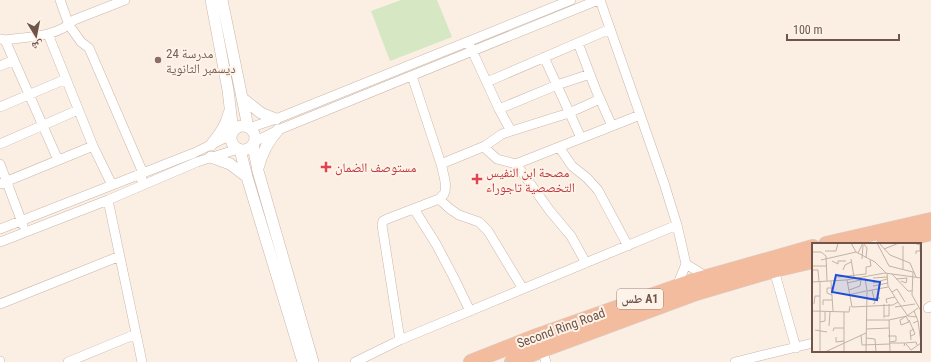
<svg xmlns="http://www.w3.org/2000/svg" width="931" height="362" font-family="'Roboto Condensed','Noto Naskh Arabic',sans-serif">
	<style>
		.green { fill: #d5e7c3 }
		.lines { fill: none; stroke-linecap: round; stroke-linejoin: round }
		.minor-casing { stroke: #cbb6aa; stroke-width: 10 }
		.tertiary-casing { stroke: #cbb6aa; stroke-width: 12 }
		.trunk-casing { stroke: #d7cfcd; stroke-width: 16 }
		.minor { stroke: #fff; stroke-width: 9 }
		.tertiary { stroke: #fff; stroke-width: 11 }
		.trunk { stroke: #f4bc9e; stroke-width: 15 }
		.education-dot { fill: #8d6e63; stroke: #fef3e9; stroke-width: 1.5 }
		.health-dot { fill: #e0444e; stroke: #fef3e9; stroke-width: 1.5 }
		.labels { text-anchor: middle; dominant-baseline: central; stroke-width: 4; stroke-linejoin: round; paint-order: stroke }
		.shield { fill: #fef3e9; stroke: #9b847a; stroke-width: 1 }
		.shield-label { font-size: 12px; font-weight: bold; fill: #71554b }
		.education-label { font-size: 13px; fill: #785e54; stroke: #fef3e9; text-anchor: start }
		.health-label { font-size: 13px; fill: #be3a42; stroke: #fef3e9; text-anchor: start }
		.street-label { font-size: 13px; fill: #71554b; stroke: #fef3e9 }
		.inset-road { fill: none; stroke: #c4b1a6; stroke-width: 1 }
		.view { fill: #1d4ed8; fill-opacity: 0.15; stroke: #1d4ed8; stroke-width: 2 }
		.inset-edge { fill: none; stroke: #71554b; stroke-width: 2 }
	</style>
	<rect width="100%" height="100%" fill="#fbefe3"/>
	<path class="green" d="M401,0H437L452,37L390,61L371,11Z"/>
	<g class="lines">
		<g class="minor-casing">
			<path id="minor" d="M60,0L69,25L81,42L89,48L143,173L141,179
				M600,0L664,183L677,225L686,264L677,286
				M48,34L93,146
				M0,39L5,40C27,37 58,37 74,20L125,0
				M5,40L58,160
				M578,43L596,90L612,126
				M470,46L499,109L511,131
				M544,57L581,138
				M0,66L14,60
				M487,82L610,29
				M0,107L66,79
				M499,109L557,85L590,74
				M249,128L276,119L571,0
				M254,142L278,130L598,0
				M0,144L78,110
				M485,146L487,150L497,159L516,164L559,147L572,166L587,178L598,190L628,246
				M559,147L640,115
				M0,164L23,225
				M441,164L485,146L502,134L569,113L600,99
				M516,164L550,211L571,236L586,263
				M0,184L93,146L112,185
				M439,199L450,209L459,215L479,222L488,231L523,289
				M108,200L142,362
				M414,209L436,244L454,278L470,311
				M0,229L194,153L231,135
				M0,242L108,200L197,162L238,149
				M686,264L707,277
				M774,270L796,348
				M0,304L120,256
				M928,308L931,306
				M400,340L382,225L383,221L387,219L439,199C440,198 443,195 444,194C448,187 443,172 441,164L412,76
				M542,350L546,362
				M0,361V362
				M68,362L136,334
				M355,362L400,340L677,225
				M735,362L813,343"/>
		</g>
		<g class="tertiary-casing">
			<path id="tertiary" d="M211,0L228,90L233,132
				M222,0L248,127
				M242,98L261,113L276,119
				M231 138a12 12 0 1 1 24 0a12 12 0 1 1-24 0Z
				M211,145C219,135 226,126 229,113
				M253,145L258,171L313,362
				M240,150L247,177L303,362
				M211,157L230,164L247,177
				M258,168C262,153 268,141 278,130"/>
		</g>
		<g class="trunk-casing">
			<path id="trunk" d="M826,244L931,220
				M884,244L931,233
				M471,362L537,336L693,281L813,247
				M512,362L542,350L696,293L774,270L813,261"/>
		</g>
		<use href="#minor" class="minor"/>
		<use href="#tertiary" class="tertiary"/>
		<use href="#trunk" class="trunk"/>
	</g>
	<circle class="education-dot" cx="158" cy="60" r="4"/>
	<g class="health-dot">
		<path d="M324 161h4v4h4v4h-4v4h-4v-4h-4v-4h4z"/>
		<path d="M475 173h4v4h4v4h-4v4h-4v-4h-4v-4h4z"/>
	</g>
	<g class="labels">
		<rect class="shield" x="617" y="289" width="46" height="20" rx="3"/>
		<g class="shield-label">
			<text x="640" y="299">طس A1</text>
		</g>
		<g class="education-label">
			<text x="166" y="53">مدرسة 24<tspan x="166" dy="15">ديسمبر الثانوية</tspan></text>
		</g>
		<g class="health-label">
			<text x="335" y="167">مستوصف الضمان</text>
			<text x="486" y="172">مصحة ابن النفيس<tspan x="486" dy="15">التخصصية تاجوراء</tspan></text>
		</g>
		<g class="street-label">
			<text transform="translate(561 328) rotate(-20)">Second Ring Road</text>
		</g>
	</g>
	<g transform="translate(812 243)">
		<rect width="109" height="109" fill="#fbefe3"/>
		<path class="inset-road" d="M35,0H39L44,9L63,19L74,30M65,0L77,23L101,29L100,52L109,68M67,0L78,12L98,20L104,34M102,0L108,2V8H104V11M72,6L87,0M13,8H24L26,0M0,9H9L14,13L15,38M46,10L51,0L55,5L54,15M39,16L42,34M50,16L51,2M9,17L44,9M20,18L26,21V18H34M0,23H15M91,26V3M0,27H6L7,38M31,27L33,22L39,19M75,30L76,43L86,59L96,73L105,74M54,31V24L59,23L58,17M80,31L96,48H100M26,34L54,31M53,35L55,48M61,35L75,34M84,36L95,35L94,40L89,38M35,37L40,64L81,62L86,59M19,38L21,68M0,39L34,37L73,30L109,35M8,39V109M35,40L53,36M61,40L75,36M61,43L76,40M20,45H15V50L20,52M37,47L48,43L49,37M60,47L63,60L61,61M55,48L76,44M80,49L85,46L93,59M36,52L54,48M55,56L68,55M75,60L74,56L83,54M2,61L3,53H8M11,62V57H20M83,64L103,61M0,68L37,69L38,63M72,73H77V61M94,73L97,79L89,82L88,77L90,76L94,73M72,75V61M54,77H77L95,73L106,65M77,77L78,109M97,77L103,91L99,93M8,79L13,78V69M101,80L106,78L102,68M17,83L18,69M54,86L77,85M3,87L15,89M21,88L22,85H32M49,92L50,102L78,101M76,93H84V98L78,99M24,94V99L32,98M54,95L63,96L64,109M99,97L98,88L102,86M78,100H93L92,103M93,100L104,99L105,102M94,101L99,107L109,100L106,78M13,109L54,90M32,109V69M54,109L55,48"/>
		<path class="view" d="M24,32L68,39L65,57L20,49Z"/>
		<rect width="109" height="109" class="inset-edge"/>
	</g>
	<g transform="translate(36 36) rotate(170)" stroke="#fef3e9" stroke-width="3" paint-order="stroke">
	<path d="M0-3L7 15L0 10L-7 15Z" fill="#71554b"/>
	<text y="-6" font-size="11" font-weight="bold" text-anchor="middle" fill="#71554b">ش</text>
	</g>
	<path d="M787 34v6h112v-6" fill="none" stroke="#71554b" stroke-width="2"/>
	<text x="793" y="34" font-size="12" fill="#71554b" stroke="#fef3e9" stroke-width="3" paint-order="stroke">100 m</text>
</svg>
